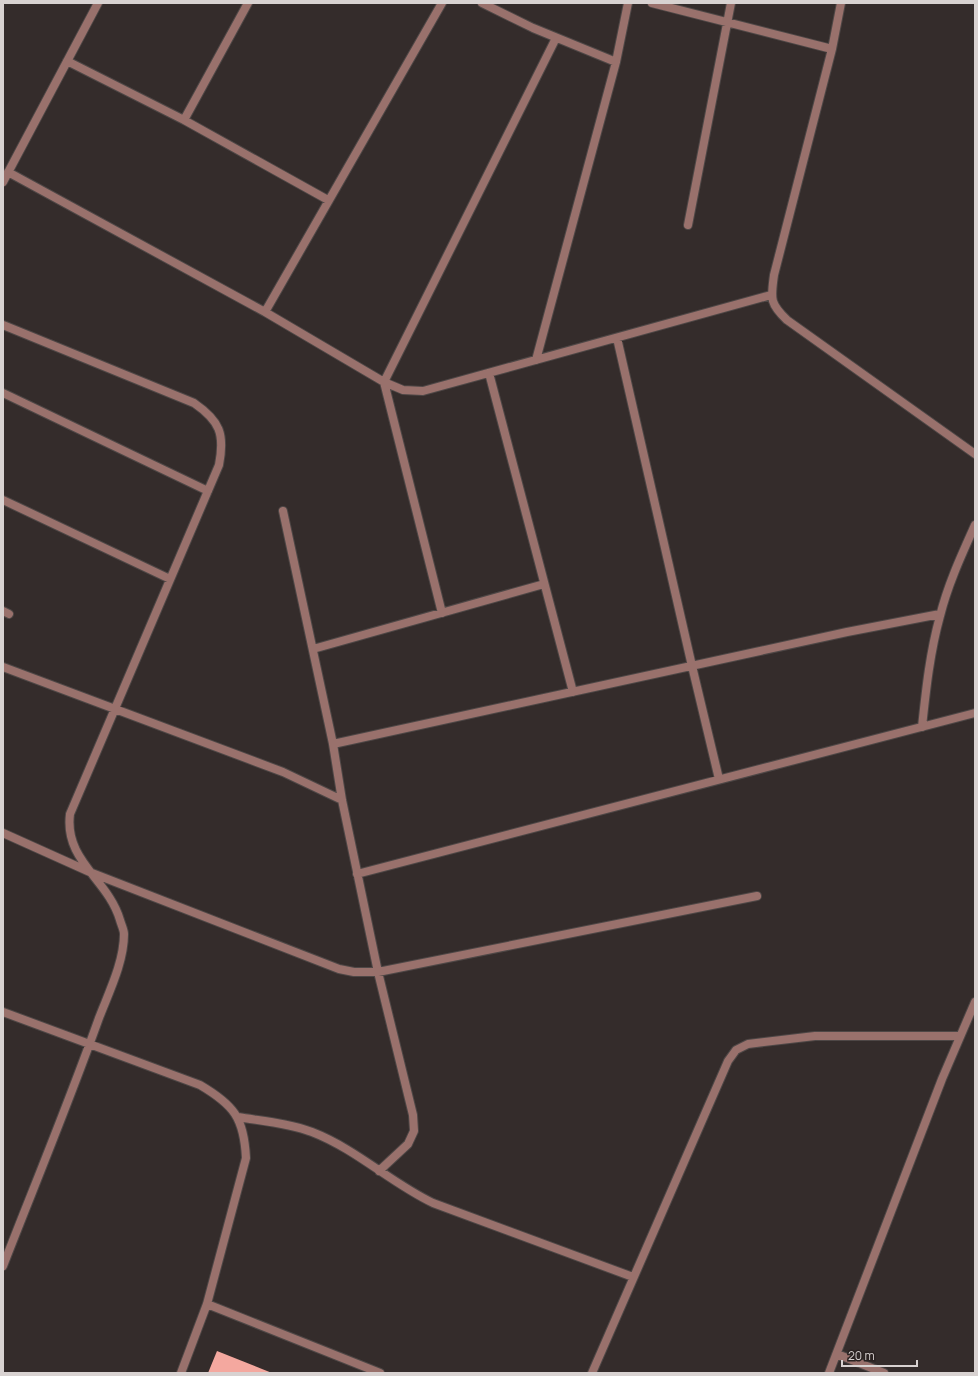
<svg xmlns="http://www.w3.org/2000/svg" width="978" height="1376" font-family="Manrope,sans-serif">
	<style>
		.building { fill: #f4a89f }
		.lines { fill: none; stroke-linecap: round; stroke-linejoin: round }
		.minor-casing { stroke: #4e4746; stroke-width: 10 }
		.minor { stroke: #99716c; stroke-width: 8 }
	</style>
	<rect width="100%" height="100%" fill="#342c2b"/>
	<path class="building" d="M217,1351L272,1373H208Z"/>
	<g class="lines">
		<g class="minor-casing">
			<path id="minor" d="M482,3L533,28L616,62
				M652,3L832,49
				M841,3L832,49L774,275C771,298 769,303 787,320L975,454
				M67,61L184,120L328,200
				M184,120L248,3
				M8,172L265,312L384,382L403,390L423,391L771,295
				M3,182L98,3
				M688,225L731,3
				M265,312L442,3
				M3,325L194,403C220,421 225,434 219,465L70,814C64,861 108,879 120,920C121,924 124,930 124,934C124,962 109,992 99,1018C69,1102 35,1184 3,1266
				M617,338L692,666L719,779
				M536,360L616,62L628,3
				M489,373L573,692
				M3,393L208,491
				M3,500L170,579
				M283,511L333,744L342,800L378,972L413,1115L414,1131L408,1144L379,1171
				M3,611L9,614
				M442,613L384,382L556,38
				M313,649L544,584
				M3,667L283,772L342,800
				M922,727C926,689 930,652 940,616C948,584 962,554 975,525
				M333,744L847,632L940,614
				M3,833L92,873L339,969L354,972H378L757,896
				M357,874L975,713
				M3,1012L200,1085C234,1105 244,1118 246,1158L207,1304L181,1373
				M238,1117C262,1121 289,1123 312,1132C356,1149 391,1183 433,1203L633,1277
				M207,1304L380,1373
				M837,1354L884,1373
				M592,1373L728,1061L736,1050L748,1044L815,1036H960
				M829,1373L942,1079L975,1002"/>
		</g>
		<use href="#minor" class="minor"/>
	</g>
	<rect width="978" height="1376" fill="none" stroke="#d8d2d1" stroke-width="8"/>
	<path d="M842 1360v6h75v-6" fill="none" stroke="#d8d2d1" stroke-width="2"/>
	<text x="848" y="1360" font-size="12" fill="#d8d2d1" stroke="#2a2221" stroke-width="3" paint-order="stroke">20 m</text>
</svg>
